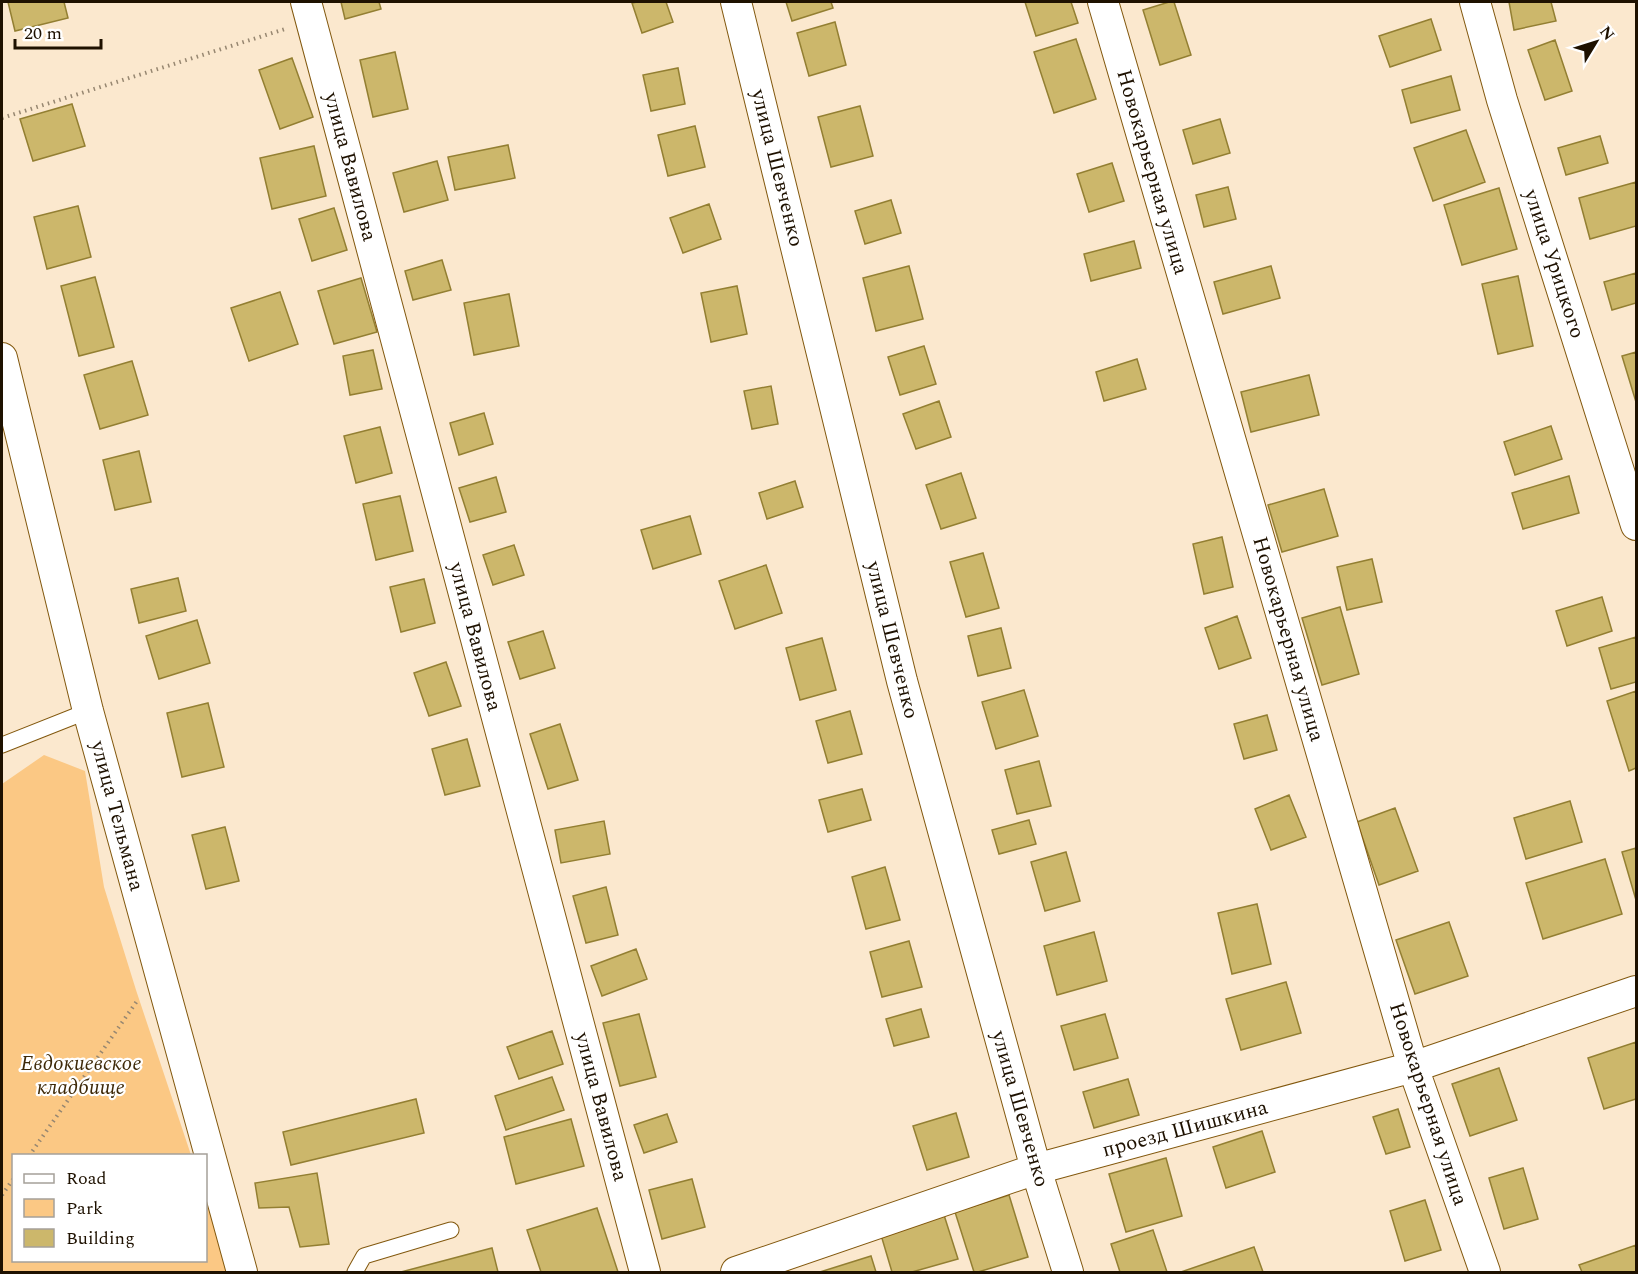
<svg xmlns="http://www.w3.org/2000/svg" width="1638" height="1274" font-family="Spectral,serif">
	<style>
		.green { fill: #fbc884 }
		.building { fill: #ccb76b; stroke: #937f32; stroke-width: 1.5 }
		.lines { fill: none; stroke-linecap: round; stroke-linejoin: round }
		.service-casing { stroke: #82580e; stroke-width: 17 }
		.minor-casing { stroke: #82580e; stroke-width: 32 }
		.path { stroke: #978771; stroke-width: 4; stroke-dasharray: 1.5 4.5; stroke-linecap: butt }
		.service { stroke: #fff; stroke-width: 15 }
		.minor { stroke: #fff; stroke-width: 30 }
		.labels { text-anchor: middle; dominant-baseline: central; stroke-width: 4.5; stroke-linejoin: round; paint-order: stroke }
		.street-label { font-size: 21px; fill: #1e1100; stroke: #fff }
		.park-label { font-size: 21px; font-style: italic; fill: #3e2908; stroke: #fff }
	</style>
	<rect width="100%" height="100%" fill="#fbe8ce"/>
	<path class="green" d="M44,755L85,771L104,887L136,990L191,1155L14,1156V1260H206V1199L230,1272H2V784Z"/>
	<path class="building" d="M8,2H64L68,18L15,31Z
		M341,2H379L381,9L345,19Z
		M637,2H666L673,22L642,33L632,3Z
		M786,2H831L833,8L792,21Z
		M1025,2H1071L1078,23L1036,36Z
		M1169,2H1174L1191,55L1160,65L1143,10Z
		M1509,2H1551L1556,21L1514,30Z
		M1431,19L1441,50L1390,67L1379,36Z
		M835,22L846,65L809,76L797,33Z
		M1076,39L1096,99L1054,113L1034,52Z
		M1555,40L1572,91L1545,100L1528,50Z
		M395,52L408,109L373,117L360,60Z
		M292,58L313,117L280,129L259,70Z
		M678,68L685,104L651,111L643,75Z
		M1451,76L1460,110L1411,123L1402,90Z
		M72,104L85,146L33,161L20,119Z
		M860,106L873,156L831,167L818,117Z
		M1220,119L1230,153L1193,164L1183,130Z
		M695,126L705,167L668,176L658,135Z
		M1466,130L1485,182L1433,201L1414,148Z
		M1600,136L1608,163L1566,175L1558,148Z
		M508,145L515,178L455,190L448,157Z
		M314,146L326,196L272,209L260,158Z
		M437,161L448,200L404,212L393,173Z
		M1112,163L1124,201L1089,212L1077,174Z
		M1636,182V226L1590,239L1579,198Z
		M1228,187L1236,219L1204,227L1196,195Z
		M1499,188L1517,249L1462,265L1444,205Z
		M891,200L901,233L865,244L855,211Z
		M709,204L721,239L683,253L670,218Z
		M78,206L91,257L47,269L34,217Z
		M334,208L347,250L312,261L299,219Z
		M1134,241L1141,268L1091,281L1084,254Z
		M442,260L451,290L413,300L405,271Z
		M909,266L923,319L876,331L863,278Z
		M1271,266L1280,298L1223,314L1214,282Z
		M1636,273V303L1612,310L1604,282Z
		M1518,276L1533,346L1498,354L1482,284Z
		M95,277L114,347L79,356L61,286Z
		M361,278L377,332L334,344L318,291Z
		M737,286L747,334L711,342L701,293Z
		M280,292L298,344L249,361L231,308Z
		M509,294L519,346L474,355L464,303Z
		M924,346L936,384L900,395L888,357Z
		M373,350L382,389L350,395L343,356Z
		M1636,352V402L1622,356Z
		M1137,359L1146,389L1104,401L1096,372Z
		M132,361L148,415L100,429L84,375Z
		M1309,375L1319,415L1251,432L1241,392Z
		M771,386L778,424L752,429L744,391Z
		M939,401L951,437L916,449L903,414Z
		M484,413L493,444L459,455L450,423Z
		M1551,426L1562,459L1515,475L1504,442Z
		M380,427L392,473L356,483L344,436Z
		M139,451L151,502L115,510L103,460Z
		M961,473L976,518L941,529L926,485Z
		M1569,476L1579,513L1523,529L1512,493Z
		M496,477L506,512L470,522L459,488Z
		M795,481L803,507L767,519L759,493Z
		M1324,489L1338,536L1282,552L1268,505Z
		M400,496L413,551L376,560L363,504Z
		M690,516L701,554L653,569L641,530Z
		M1222,537L1233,587L1204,594L1193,544Z
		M514,545L524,575L493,585L483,555Z
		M983,553L999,608L966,617L950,562Z
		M1372,559L1382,602L1347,610L1337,567Z
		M766,565L782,613L735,629L719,581Z
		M178,578L186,611L139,623L131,589Z
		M424,579L435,623L401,632L390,587Z
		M1602,597L1612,631L1567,646L1556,611Z
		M1340,607L1359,674L1322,685L1302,618Z
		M1237,616L1251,658L1219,669L1205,628Z
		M197,620L210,663L159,679L146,636Z
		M1001,628L1011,668L978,676L968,636Z
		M543,631L555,668L520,679L508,642Z
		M1636,637V682L1611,689L1599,648Z
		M822,638L836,690L800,700L786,648Z
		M446,662L461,706L429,716L414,673Z
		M1024,690L1038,736L996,749L982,702Z
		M1636,691V768L1629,771L1607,701Z
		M208,703L224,767L182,777L167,713Z
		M850,711L862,754L828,763L816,721Z
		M1267,715L1277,750L1244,759L1234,724Z
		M560,724L578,780L548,789L530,734Z
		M467,739L480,786L445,795L432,749Z
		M1039,761L1051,806L1017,814L1005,770Z
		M862,789L871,820L828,832L819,800Z
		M1289,795L1306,837L1271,850L1255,809Z
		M1570,801L1582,842L1526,859L1514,818Z
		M1395,808L1418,871L1379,885L1357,822Z
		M1029,820L1036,844L999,854L992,830Z
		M604,821L610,854L561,863L555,830Z
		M225,827L239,881L206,889L192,835Z
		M1636,848V900L1622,852Z
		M1066,852L1080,901L1045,911L1031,862Z
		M1605,859L1622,914L1543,939L1526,883Z
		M885,867L900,920L866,929L852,877Z
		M606,887L618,935L586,943L573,896Z
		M1257,904L1271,964L1232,974L1218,913Z
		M1449,922L1468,976L1415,994L1396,940Z
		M1094,932L1107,981L1057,995L1044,946Z
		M909,941L922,987L882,997L870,952Z
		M636,949L647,979L602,996L591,966Z
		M1286,982L1301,1033L1241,1050L1226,999Z
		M921,1009L929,1037L894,1046L886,1019Z
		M639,1014L656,1077L620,1086L603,1023Z
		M1105,1014L1118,1058L1074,1070L1061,1026Z
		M552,1031L563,1064L519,1079L507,1047Z
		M1636,1042V1099L1604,1109L1588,1058Z
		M1499,1068L1517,1120L1470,1136L1452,1084Z
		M552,1077L564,1110L506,1130L495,1096Z
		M1128,1079L1139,1115L1094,1128L1083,1092Z
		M416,1099L424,1133L291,1165L283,1132Z
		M1398,1109L1410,1147L1386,1154L1373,1117Z
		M956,1113L969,1157L927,1170L913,1126Z
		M667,1114L677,1142L644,1153L634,1125Z
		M571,1119L584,1166L516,1184L504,1137Z
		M1262,1131L1275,1172L1226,1188L1213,1147Z
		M1166,1158L1182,1216L1126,1232L1109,1174Z
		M1523,1168L1538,1219L1504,1229L1489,1178Z
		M317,1173L329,1244L300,1247L289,1207L259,1208L255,1183Z
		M692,1179L705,1227L662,1239L649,1190Z
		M1009,1195L1028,1257L978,1272H974L955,1212Z
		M1425,1200L1441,1250L1405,1261L1390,1211Z
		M597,1208L618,1272H541L527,1230Z
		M944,1215L958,1259L912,1272H892L881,1235Z
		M1153,1230L1167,1272H1120L1111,1244Z
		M1636,1245V1272H1582L1579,1265Z
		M1254,1247L1263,1272H1181Z
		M492,1248L498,1272H401Z
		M871,1256L876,1272H820Z"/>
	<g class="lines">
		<g class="service-casing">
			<path id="service" d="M2,745L88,711
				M355,1272L364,1256L451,1230"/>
		</g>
		<g class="minor-casing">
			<path id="minor" d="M306,2L645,1272
				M736,2L902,681L1036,1169L1068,1272
				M1103,2L1413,1067L1485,1272
				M1475,2L1502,100L1636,525
				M2,358L88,711L242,1272
				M736,1272L1036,1169L1413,1067L1636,991"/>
		</g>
		<path class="path" d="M2,118L285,29
			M29,1156L137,1001
			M2,1195L14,1178"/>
		<use href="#service" class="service"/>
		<use href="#minor" class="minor"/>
	</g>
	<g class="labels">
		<g class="street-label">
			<text transform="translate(350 167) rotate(75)">улица Вавилова</text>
			<text transform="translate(777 168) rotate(76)">улица Шевченко</text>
			<text transform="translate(1152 172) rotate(74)">Новокарьерная улица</text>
			<text transform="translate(1554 264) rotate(72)">улица Урицкого</text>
			<text transform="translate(475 637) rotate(75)">улица Вавилова</text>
			<text transform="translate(1288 639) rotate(74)">Новокарьерная улица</text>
			<text transform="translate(892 640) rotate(76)">улица Шевченко</text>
			<text transform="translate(117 816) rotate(75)">улица Тельмана</text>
			<text transform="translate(1428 1104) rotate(72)">Новокарьерная улица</text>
			<text transform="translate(601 1107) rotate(75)">улица Вавилова</text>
			<text transform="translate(1020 1109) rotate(74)">улица Шевченко</text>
			<text transform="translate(1185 1129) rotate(-15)">проезд Шишкина</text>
		</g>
		<g class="park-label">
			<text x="81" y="1064">Евдокиевское<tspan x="81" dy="24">кладбище</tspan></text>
		</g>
	</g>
	<rect width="1638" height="1274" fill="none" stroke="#1e1100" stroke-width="6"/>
	<rect x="12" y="1154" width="195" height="108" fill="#ffffff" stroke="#a5a099" stroke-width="1.5"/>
	<rect x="24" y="1174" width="30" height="9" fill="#ffffff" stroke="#a5a099" stroke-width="1.5"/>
	<text x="66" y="1184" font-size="18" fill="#1e1100">Road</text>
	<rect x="24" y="1199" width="30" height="18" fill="#fbc884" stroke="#a5a099" stroke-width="1.5"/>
	<text x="66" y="1214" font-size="18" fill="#1e1100">Park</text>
	<rect x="24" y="1229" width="30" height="18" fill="#ccb76b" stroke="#a5a099" stroke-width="1.5"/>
	<text x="66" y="1244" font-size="18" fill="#1e1100">Building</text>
	<g transform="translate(1596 42) rotate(52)" stroke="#ffffff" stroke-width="4.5" paint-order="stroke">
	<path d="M0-4.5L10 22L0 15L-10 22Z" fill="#1e1100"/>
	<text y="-9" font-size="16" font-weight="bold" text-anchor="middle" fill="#1e1100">N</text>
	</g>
	<path d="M15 39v9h86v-9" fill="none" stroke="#1e1100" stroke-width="3"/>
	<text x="24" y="39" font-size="18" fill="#1e1100" stroke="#ffffff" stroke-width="4.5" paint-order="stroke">20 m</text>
</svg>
